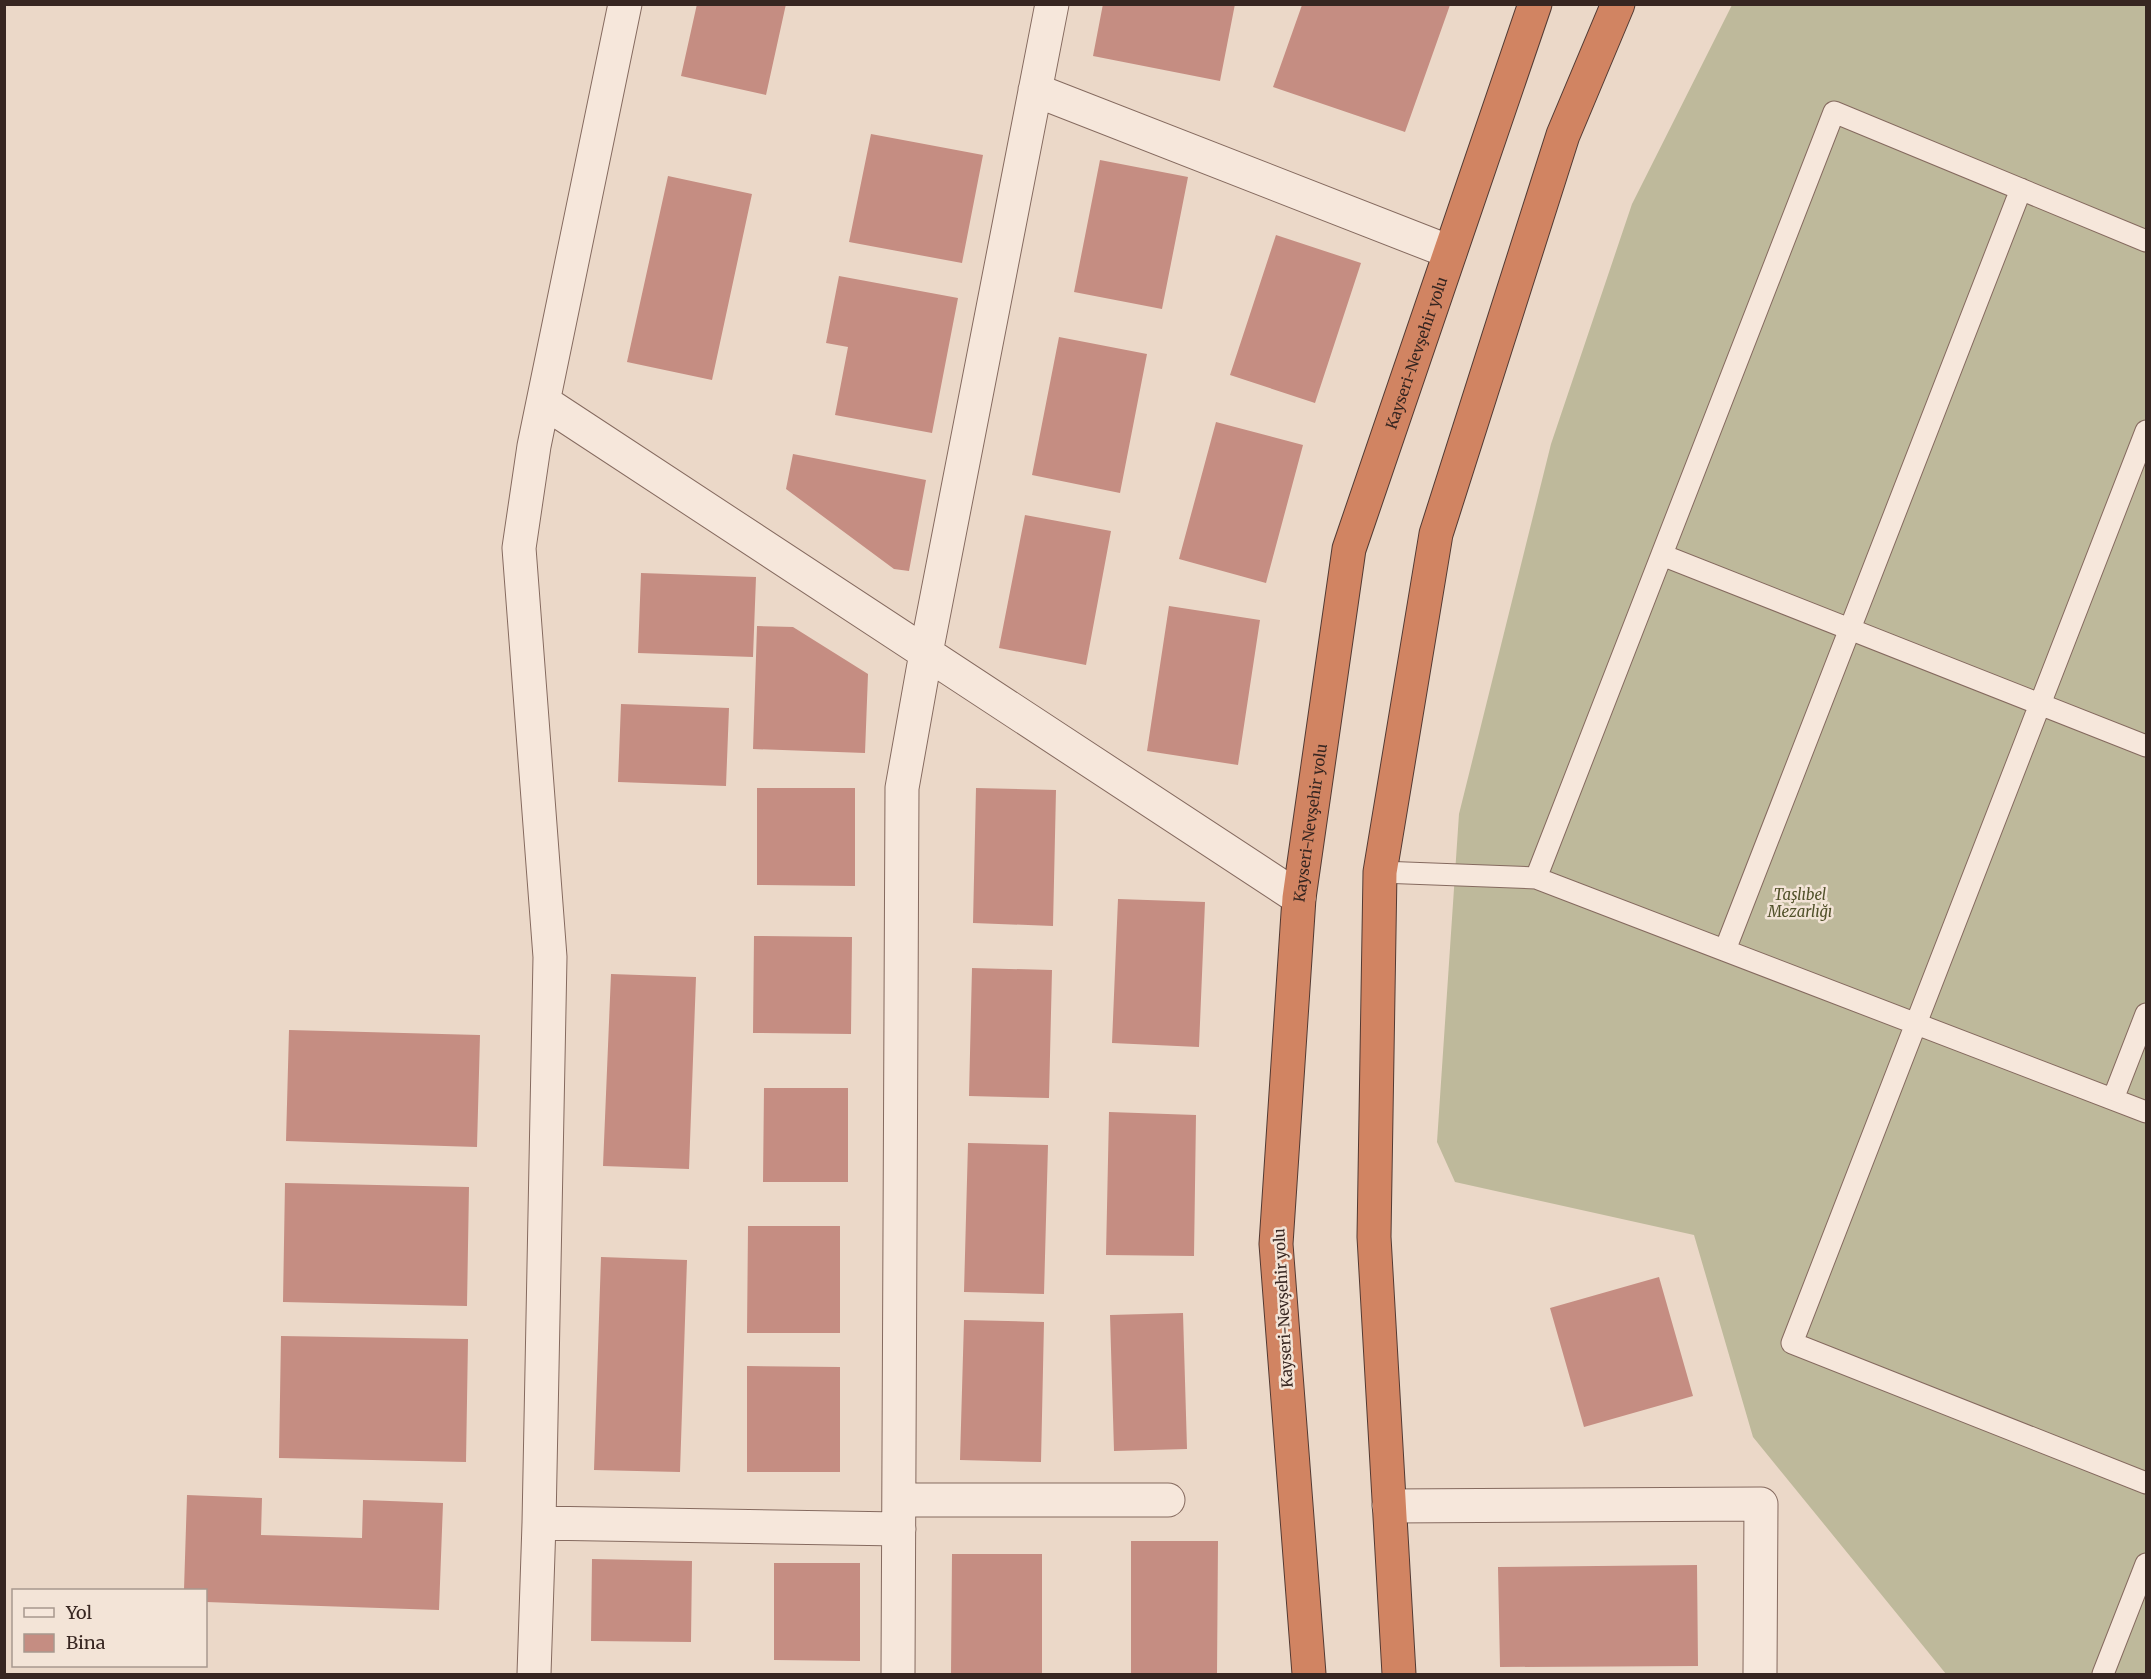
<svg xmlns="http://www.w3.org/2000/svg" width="2151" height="1679" font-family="Merriweather,serif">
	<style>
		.cemetery { fill: #beb99b }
		.building { fill: #c58d82 }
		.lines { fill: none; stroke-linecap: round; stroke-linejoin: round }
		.lane-casing { stroke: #856a5f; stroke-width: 23 }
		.street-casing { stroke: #856a5f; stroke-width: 35 }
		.highway-casing { stroke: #533a33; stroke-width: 35 }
		.lane { stroke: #f6e7db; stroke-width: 21 }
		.street { stroke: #f6e7db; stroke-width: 33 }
		.highway { stroke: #d18462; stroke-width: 33 }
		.labels { text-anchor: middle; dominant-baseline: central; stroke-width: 5; stroke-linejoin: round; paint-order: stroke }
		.street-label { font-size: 15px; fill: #372621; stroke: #f3e4d7 }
		.park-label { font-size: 15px; font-style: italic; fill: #51512a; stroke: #f3e4d7 }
	</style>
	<rect width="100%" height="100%" fill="#ebd8c8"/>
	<path class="cemetery" d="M1732,5H2146V1674H1946L1753,1437L1694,1235L1455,1182L1437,1142L1459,814L1551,444L1632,204Z"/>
	<path class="building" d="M697,4H786L766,95L681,76Z
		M1103,4H1235L1220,81L1093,56Z
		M1302,5H1450L1405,132L1273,87Z
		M871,134L983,155L962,263L849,242Z
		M1100,160L1188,177L1162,309L1074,292Z
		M668,176L752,194L712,380L627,362Z
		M1276,235L1361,263L1315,403L1230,375Z
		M839,276L958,298L932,433L835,415L848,347L826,343Z
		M1059,337L1147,354L1120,493L1032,475Z
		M1216,422L1303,445L1266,583L1179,559Z
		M793,454L926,480L909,571L894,569L786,489Z
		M1025,515L1111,531L1086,665L999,648Z
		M641,573L756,577L753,657L638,653Z
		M1169,606L1260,620L1238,765L1147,751Z
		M757,626L793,627L868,674L865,753L753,749Z
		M621,704L729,708L726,786L618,782Z
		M757,788H855V886L757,885Z
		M976,788L1056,790L1053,926L973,923Z
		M1118,899L1205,902L1199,1047L1112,1043Z
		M754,936L852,937L851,1034L753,1033Z
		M972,968L1052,970L1049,1098L969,1096Z
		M611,974L696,977L689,1169L603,1166Z
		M289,1030L480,1035L477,1147L286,1141Z
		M764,1088H848V1182H763Z
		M1109,1112L1196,1115L1194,1256L1106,1255Z
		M968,1143L1048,1145L1044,1294L964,1292Z
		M285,1183L469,1187L467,1306L283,1302Z
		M748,1226H840V1333H747Z
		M601,1257L687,1260L680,1472L594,1470Z
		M1659,1277L1693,1396L1584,1427L1550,1308Z
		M1183,1313L1187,1449L1114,1451L1110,1315Z
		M964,1320L1044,1322L1041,1462L960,1460Z
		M281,1336L468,1339L466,1462L279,1458Z
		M747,1366L840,1367V1472H747Z
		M187,1495L262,1498L261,1535L362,1538L363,1500L443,1503L439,1610L206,1602V1590H184Z
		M1131,1541H1218L1217,1674H1131Z
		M952,1554H1042V1674H951Z
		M592,1559L692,1561L691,1642L591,1641Z
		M774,1563H860V1661L774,1660Z
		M1697,1565L1698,1666L1500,1667L1498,1567Z"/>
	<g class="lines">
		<g class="lane-casing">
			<path id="lane" d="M2146,431L1792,1343L2146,1483
				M1662,555L2146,746
				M1380,872L1536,878L2146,1112
				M1536,878L1834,112L2146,241
				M1725,950L2021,189
				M2113,1099L2146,1014
				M2103,1674L2146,1564"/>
		</g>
		<g class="street-casing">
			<path id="street" d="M1035,90L1450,252
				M544,402L1299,898
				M899,1500H1168
				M1389,1506L1761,1504L1760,1674
				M539,1523L899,1529
				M534,1674L539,1523L550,957L519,548L534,446L625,4
				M898,1674L902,788L926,653L1052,4"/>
		</g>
		<g class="highway-casing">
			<g id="highway">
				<path id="s1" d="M1309,1674L1276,1244L1299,898L1349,549L1535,4"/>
				<path d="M1399,1674L1374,1237L1380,872L1436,534L1563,135L1618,4"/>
			</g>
		</g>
		<use href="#lane" class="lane"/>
		<use href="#street" class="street"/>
		<use href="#highway" class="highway"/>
	</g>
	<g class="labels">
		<g class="street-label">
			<text stroke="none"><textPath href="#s1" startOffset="1338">Kayseri-Nevşehir yolu</textPath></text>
			<text stroke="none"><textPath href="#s1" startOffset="854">Kayseri-Nevşehir yolu</textPath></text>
			<text transform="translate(1283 1308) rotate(-93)">Kayseri-Nevşehir yolu</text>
		</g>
		<g class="park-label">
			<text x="1800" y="894">Taşlıbel<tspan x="1800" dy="17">Mezarlığı</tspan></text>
		</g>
	</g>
	<rect width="2151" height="1679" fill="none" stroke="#372621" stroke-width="12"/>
	<rect x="12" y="1589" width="195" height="78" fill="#f3e4d7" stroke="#a8988e" stroke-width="1.5"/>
	<rect x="24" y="1608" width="30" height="9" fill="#f6e7db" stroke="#a8988e" stroke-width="1.5"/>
	<text x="66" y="1619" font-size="18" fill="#372621">Yol</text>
	<rect x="24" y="1634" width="30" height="18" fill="#c58d82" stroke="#a8988e" stroke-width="1.5"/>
	<text x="66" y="1649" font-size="18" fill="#372621">Bina</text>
</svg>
